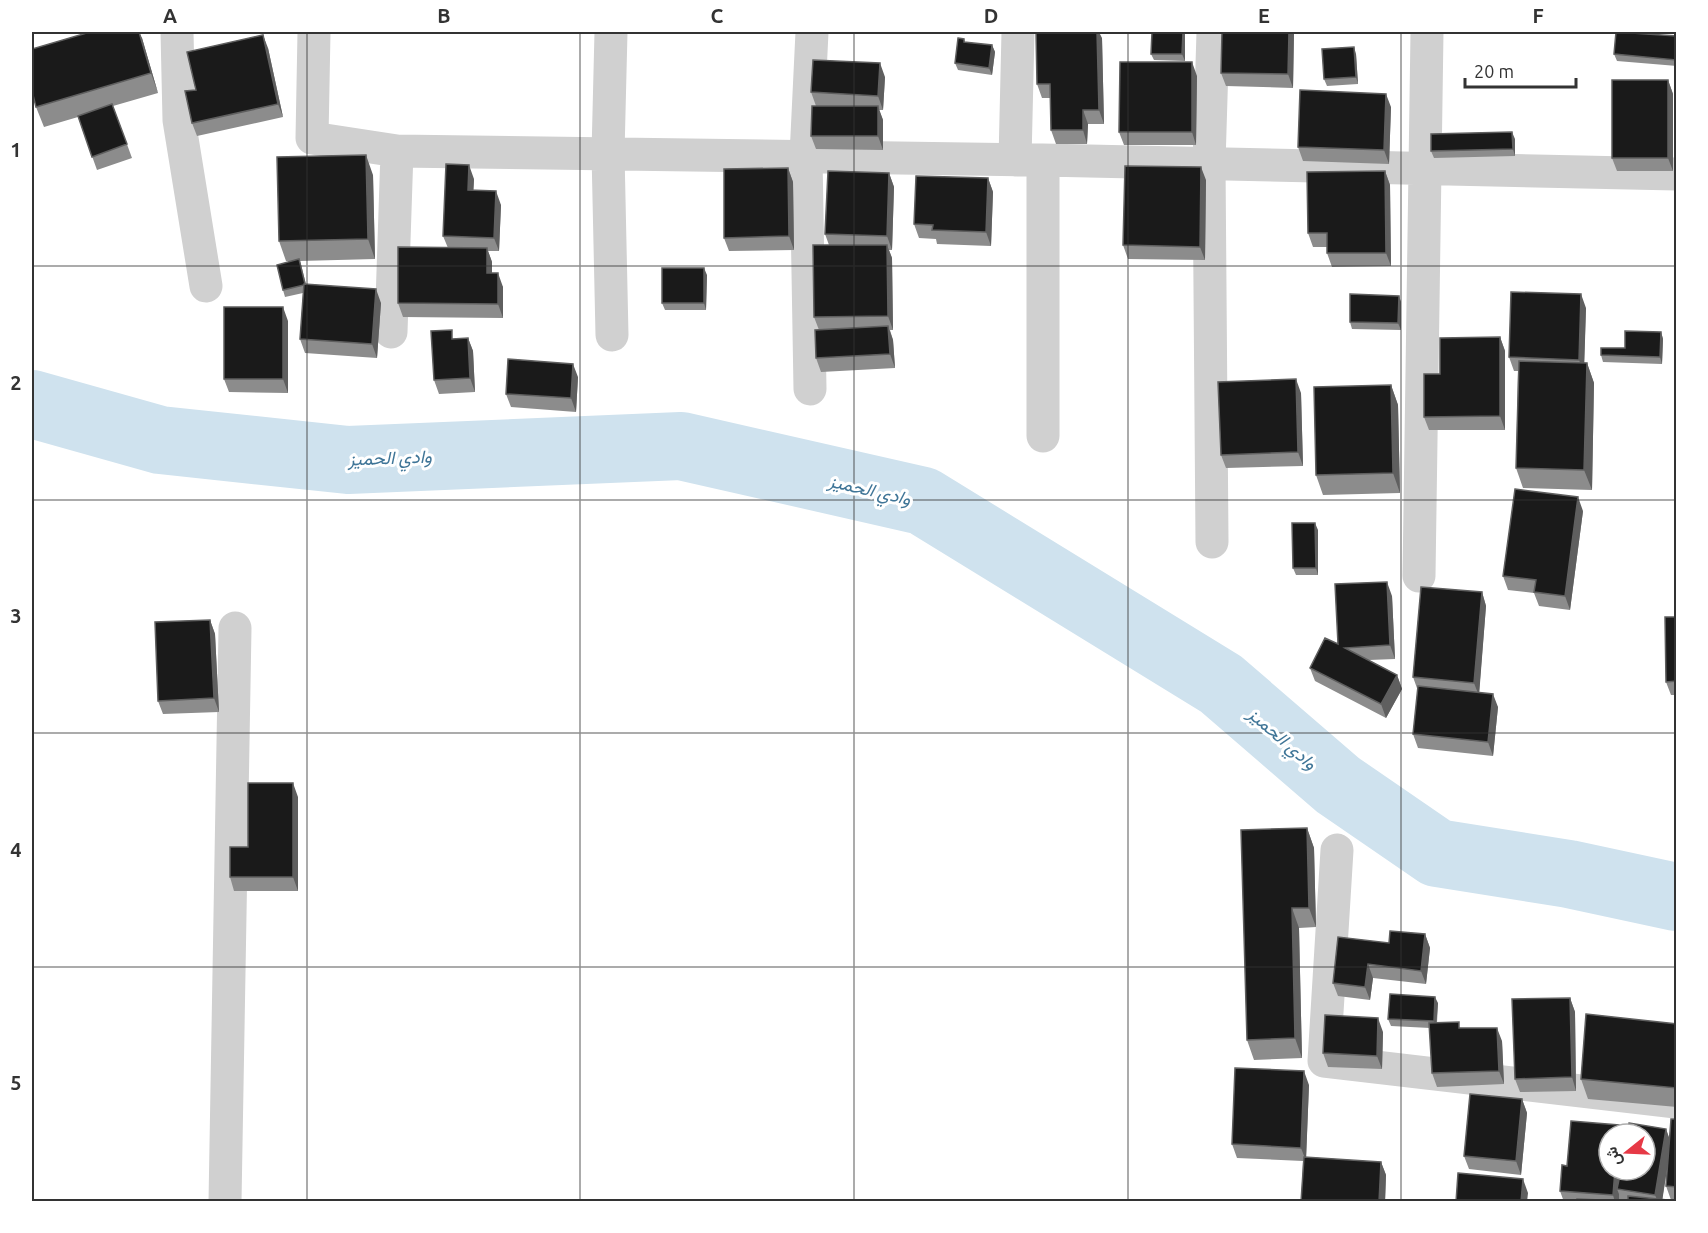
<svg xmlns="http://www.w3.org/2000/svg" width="1708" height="1233" font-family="Ubuntu,Vazirmatn,sans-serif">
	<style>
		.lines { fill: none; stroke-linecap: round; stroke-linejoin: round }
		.river { stroke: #cfe2ee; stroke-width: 68 }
		.street { stroke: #d0d0d0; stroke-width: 33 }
		.wall { fill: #8c8c8c; fill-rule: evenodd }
		.shaded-wall { fill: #5f5f5f }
		.building { fill: #1a1a1a; stroke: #5f5f5f; stroke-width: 1.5 }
		.grid { fill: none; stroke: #333; stroke-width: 1.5; stroke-opacity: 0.55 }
		.labels { text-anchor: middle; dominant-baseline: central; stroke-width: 6; stroke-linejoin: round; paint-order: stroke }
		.water-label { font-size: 18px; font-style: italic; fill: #3f7597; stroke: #fff }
		.neatline { fill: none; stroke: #333; stroke-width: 2 }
		.grid-label { font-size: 20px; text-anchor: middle; font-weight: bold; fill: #333 }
	</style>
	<rect width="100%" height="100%" fill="#fff"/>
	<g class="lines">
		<path class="river" d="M32,404L160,440L348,460L681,446L923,501L1221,684L1338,785L1437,853L1569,874L1676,897"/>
		<path class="street" d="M177,32L179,120L206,286
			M314,32L312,138L397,151L1043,160L1676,174
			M611,32L608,153L612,335
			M1015,160L1018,32
			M391,332L397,151
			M810,389L806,156L812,32
			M1043,436V160
			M1212,542L1209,163L1213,32
			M1419,576L1427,32
			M1337,850L1324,1061L1676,1102
			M225,1202L235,628"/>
	</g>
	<path class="wall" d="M1185,32V61L1154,60L1151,54Z
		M1222,32H1294L1293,88L1226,86L1221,73Z
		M1677,36V66L1617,61L1614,54Z
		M142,38L158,93L113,106L132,158L97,170L78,117L44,127L36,107Z
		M1102,38L1104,124H1088L1087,144H1056L1051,130L1050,98H1042L1037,84Z
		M964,39L965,42L992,45L995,52L992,75L958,70L955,63Z
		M268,48L283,117L197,136L192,123L196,90Z
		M1356,54L1358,84L1327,86L1324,79Z
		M1197,76L1196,145H1124L1119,132Z
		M885,77L883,110H879L883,120V150L816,149L811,136L816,106L811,92Z
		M1668,80L1673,94V171H1617L1612,158Z
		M1391,107L1389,164L1303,161L1298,147Z
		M1515,139V156L1434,158L1431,151Z
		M788,168L793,182L794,250L729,251L724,238Z
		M1385,171L1390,185L1391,266L1332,267L1327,253V247H1313L1308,233Z
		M889,173L894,187L892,250H889L892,258L893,330H890L893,340L895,368L821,372L816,358L819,330L814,317L829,245L825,234Z
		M373,175L375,259L300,261L306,284L381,303L377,358L305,353L300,339L303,293L285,297L283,290L292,261H286L279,241Z
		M988,178L993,192L991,246L937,244L936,239L919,238L914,224Z
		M474,179L473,190L501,205L499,251H488L492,262V273L503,287V318L403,317L398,303L448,248L443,236Z
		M1206,180L1205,260L1128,259L1123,245Z
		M707,275L706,310H665L662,303Z
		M1399,296L1401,302V330L1352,329L1350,322Z
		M1586,308L1584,363H1587L1594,383L1592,490L1523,488L1516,468L1518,371H1514L1509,357Z
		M288,321V393L229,392L224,379Z
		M1661,332L1663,339L1662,364L1603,362L1601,355L1625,348Z
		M1500,337L1505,351V430H1429L1424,417Z
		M455,338H468L473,351L475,392L439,394L434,380Z
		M578,377L576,412L511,407L506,394Z
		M1391,385L1398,405L1400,493L1323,495L1316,475Z
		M1301,393L1303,466L1226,468L1221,455Z
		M1583,511L1570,610L1539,606L1534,593L1508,590L1503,576Z
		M1318,530V575H1296L1293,568Z
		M1482,592L1486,606L1479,692L1498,707L1493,756L1418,748L1413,734L1418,691L1413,677Z
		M1392,596L1395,659L1369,660L1397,675L1402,689L1386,718L1315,681L1310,668Z
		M1677,617V695H1671L1666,682Z
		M210,620L215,634L219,712L163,714L158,701Z
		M298,797V891H234L230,877L248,847Z
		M1307,828L1314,848L1316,927L1299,928L1302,1058L1254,1060L1247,1040Z
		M1425,934L1430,948L1426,984L1373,978L1370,1000L1338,996L1333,983L1389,943Z
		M1570,998L1575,1012L1576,1091L1520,1092L1515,1079Z
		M1438,1003L1437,1023L1461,1028L1502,1041L1504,1084L1437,1087L1432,1073L1430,1028L1391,1026L1388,1019Z
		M1677,1024V1107L1588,1099L1581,1079Z
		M1383,1032L1382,1069L1328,1067L1323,1053Z
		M1309,1085L1306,1157L1381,1162L1386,1175L1385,1202H1301L1303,1161L1237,1158L1232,1144Z
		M1522,1099L1527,1113L1521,1175L1469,1169L1464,1156Z
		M1677,1119V1202H1564L1560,1191L1609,1170L1666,1129L1669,1138ZM1667,1169L1666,1186L1671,1200H1662Z"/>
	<path class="shaded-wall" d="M139,32L142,38L158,93L151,73Z
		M1097,32H1099L1102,38L1104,124L1099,110Z
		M1183,32H1185V61L1182,54Z
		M1289,32H1294L1293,88L1288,74Z
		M263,35L268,48L283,117L278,104Z
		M992,45L995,52L992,75L989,68Z
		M1354,47L1356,54L1358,84L1356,77Z
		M1192,62L1197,76L1196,145L1192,132Z
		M880,63L885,77L883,110L878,96Z
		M1668,80L1673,94V171L1668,158Z
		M1386,94L1391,107L1389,164L1384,150Z
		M878,106L883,120V150L878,136Z
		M1083,110L1088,124L1087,144L1083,130Z
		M1512,132L1515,139V156L1513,149Z
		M366,155L373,175L375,259L368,239Z
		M469,165L474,179L473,203L468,190Z
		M1201,167L1206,180L1205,260L1200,247Z
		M788,168L793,182L794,250L789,236Z
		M1385,171L1390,185L1391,266L1386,253Z
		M889,173L894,187L892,250L887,236Z
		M988,178L993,192L991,246L986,232Z
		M496,191L501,205L499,251L494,238Z
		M887,245L892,258L893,330L888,316Z
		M487,248L492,262V287L487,273Z
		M704,268L707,275L706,310L704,303Z
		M498,273L503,287V318L498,304Z
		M376,289L381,303L377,358L372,344Z
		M1581,294L1586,308L1584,373L1579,360Z
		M1399,296L1401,302V330L1398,323Z
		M283,307L288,321V393L283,379Z
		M888,326L893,340L895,368L890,354Z
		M1661,332L1663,339L1662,364L1660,357Z
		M1500,337L1505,351V430L1500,416Z
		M468,338L473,351L475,392L470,378Z
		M1587,363L1594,383L1592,490L1584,470Z
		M573,364L578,377L576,412L571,398Z
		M1296,379L1301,393L1303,466L1298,452Z
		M1391,385L1398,405L1400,493L1393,473Z
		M1578,497L1583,511L1570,610L1565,596Z
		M1315,523L1318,530V575L1316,568Z
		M1387,582L1392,596L1395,659L1390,645Z
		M1482,592L1486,606L1479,696L1474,683Z
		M210,620L215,634L219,712L214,698Z
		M1397,675L1402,689L1386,718L1381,704Z
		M1493,694L1498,707L1493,756L1488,742Z
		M293,783L298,797V891L293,877Z
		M1307,828L1314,848L1316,927L1309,908Z
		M1292,908L1299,928L1302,1058L1295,1038Z
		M1425,934L1430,948L1426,984L1421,971Z
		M1368,964L1373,978L1370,1000L1365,987Z
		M1435,997L1438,1003L1436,1028L1434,1021Z
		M1570,998L1575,1012L1576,1091L1572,1077Z
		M1378,1018L1383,1032L1382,1069L1377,1056Z
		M1497,1028L1502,1041L1504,1084L1499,1071Z
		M1304,1071L1309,1085L1306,1161L1301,1148Z
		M1522,1099L1527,1113L1521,1175L1516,1161Z
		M1619,1125L1623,1134H1619Z
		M1666,1129L1671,1143L1662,1202H1658L1655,1195Z
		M1381,1162L1386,1175L1385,1202H1379Z
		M1615,1170H1622L1617,1189L1619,1194V1202H1615L1613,1195Z
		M1523,1179L1528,1193L1527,1202H1521Z"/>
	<path class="building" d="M90,32H139L151,73L36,107L32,91V49Z
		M1036,32H1097L1099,110H1083V130H1051L1050,84H1037Z
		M1152,32H1183L1182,54H1151Z
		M1222,32H1289L1288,74L1221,73Z
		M1616,32L1677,36L1676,60L1614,54Z
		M263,35L278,104L192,123L185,91L196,90L187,52Z
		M958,38L964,39V42L992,45L989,68L955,63Z
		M1354,47L1356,77L1324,79L1322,49Z
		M813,60L880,63L878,96L811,92Z
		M1120,62H1192V132H1119Z
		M1612,80H1668V158H1612Z
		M1300,90L1386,94L1384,150L1298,147Z
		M112,104L127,144L92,157L78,116Z
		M812,106H878V136H811Z
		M1512,132L1513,149L1431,151V134Z
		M366,155L368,239L279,241L277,157Z
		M446,164L469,165L468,190L496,191L494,238L443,236Z
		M1125,166L1201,167L1200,247L1123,245Z
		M788,168L789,236L724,238V169Z
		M828,171L889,173L887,236L825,234Z
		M1385,171L1386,253H1327V233H1308L1307,172Z
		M916,176L988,178L986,232L932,230L933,225L914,224Z
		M813,245H887L888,316L814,317Z
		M398,247L487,248V273H498V304L398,303Z
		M299,259L305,284H304V285L283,290L277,265Z
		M662,268H704V303H662Z
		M304,284L376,289L372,344L300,339Z
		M1511,292L1581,294L1579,360L1509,357Z
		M1350,294L1399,296L1398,323L1350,322Z
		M224,307H283V379H224Z
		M888,326L890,354L816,358L815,330Z
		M452,330V339L468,338L470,378L434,380L431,331Z
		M1625,331L1661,332L1660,357L1601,355V348H1625Z
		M1500,337V416L1424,417V374H1440V338Z
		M508,359L573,364L571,398L506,394Z
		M1519,361L1587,363L1584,470L1516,468Z
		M1296,379L1298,452L1221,455L1218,382Z
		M1391,385L1393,473L1316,475L1314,387Z
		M1515,489L1578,497L1565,596L1534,592L1536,580L1503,576Z
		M1292,523H1315L1316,568H1293Z
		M1387,582L1390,645L1345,648L1397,675L1381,704L1310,668L1325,638L1338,644L1335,584Z
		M1421,587L1482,592L1474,683L1413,677Z
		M1665,617H1677V681L1666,682Z
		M210,620L214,698L158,701L155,622Z
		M1418,686L1493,694L1488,742L1413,734Z
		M248,783H293V877H230V847H248Z
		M1307,828L1309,908H1292L1295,1038L1247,1040L1241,830Z
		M1390,931L1425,934L1421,971L1368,964L1365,987L1333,983L1338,937L1389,943Z
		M1390,994L1435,997L1434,1021L1388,1019Z
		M1570,998L1572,1077L1515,1079L1512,999Z
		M1586,1014L1677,1024V1088L1581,1079Z
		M1325,1015L1378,1018L1377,1056L1323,1053Z
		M1459,1022V1028H1497L1499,1071L1432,1073L1429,1023Z
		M1235,1068L1304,1071L1301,1148L1232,1144Z
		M1470,1094L1522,1099L1516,1161L1464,1156Z
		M1671,1119H1677V1187L1666,1186Z
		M1571,1121L1619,1125V1134H1609V1170H1615L1613,1195L1560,1191L1562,1165L1567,1166Z
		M1629,1123L1666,1129L1655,1195L1617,1189L1621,1170H1645V1134H1627Z
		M1304,1157L1381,1162L1379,1202H1301Z
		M1458,1173L1523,1179L1521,1202H1456Z
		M1628,1196L1677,1201V1202H1628Z
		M1577,1199L1625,1201V1202H1577Z"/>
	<path class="grid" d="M307,32V1202M580,32V1202M854,32V1202M1128,32V1202M1401,32V1202M32,266H1676M32,500H1676M32,733H1676M32,967H1676"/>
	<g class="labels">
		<g class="water-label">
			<text transform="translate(390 457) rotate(-2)">وادي الحميز</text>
			<text transform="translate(870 489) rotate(13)">وادي الحميز</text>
			<text transform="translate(1283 738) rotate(41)">وادي الحميز</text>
		</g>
	</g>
	<rect width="1708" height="1233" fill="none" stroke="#ffffff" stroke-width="66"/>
	<g transform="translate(1627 1152) rotate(252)"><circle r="28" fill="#ffffff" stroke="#adadad" stroke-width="1.5"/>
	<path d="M0-4.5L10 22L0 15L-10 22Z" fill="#e63946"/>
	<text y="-9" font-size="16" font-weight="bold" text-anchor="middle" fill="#333333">ش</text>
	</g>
	<path d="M1465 78v9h111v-9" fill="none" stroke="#333333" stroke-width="3"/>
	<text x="1474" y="78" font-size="18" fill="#333333" stroke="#ffffff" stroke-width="4.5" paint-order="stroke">20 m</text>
	<rect x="33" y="33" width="1642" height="1167" class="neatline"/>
	<g class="grid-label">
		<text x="170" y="23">A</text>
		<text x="444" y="23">B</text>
		<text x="717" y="23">C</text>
		<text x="991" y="23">D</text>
		<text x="1264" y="23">E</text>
		<text x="1538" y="23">F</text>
		<text x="16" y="157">1</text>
		<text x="16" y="390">2</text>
		<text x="16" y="623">3</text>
		<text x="16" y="857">4</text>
		<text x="16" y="1090">5</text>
	</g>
</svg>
